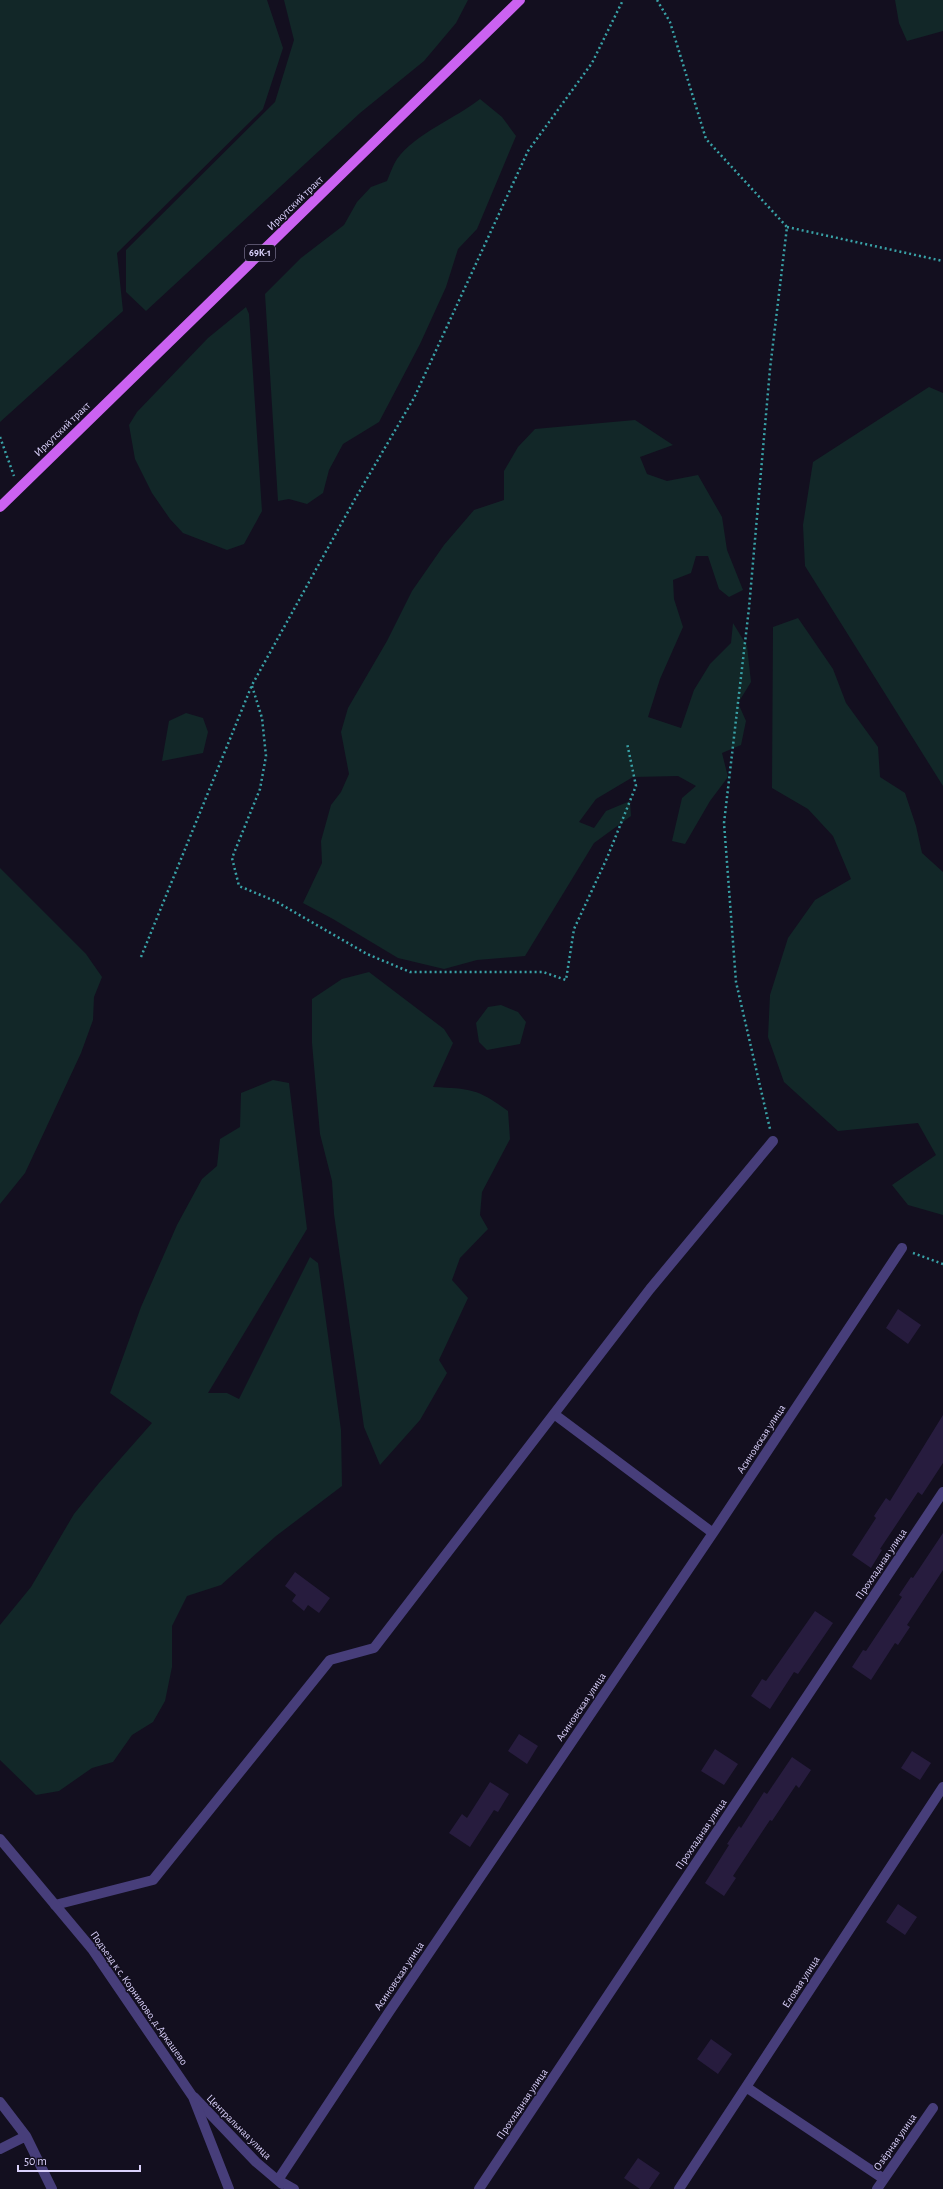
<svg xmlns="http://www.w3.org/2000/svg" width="943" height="2189" font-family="'Alegreya Sans',sans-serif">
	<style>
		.green { fill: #122728 }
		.building { fill: #271c3e }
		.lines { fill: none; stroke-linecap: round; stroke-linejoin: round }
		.path { stroke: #39a2a7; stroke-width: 2.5; stroke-dasharray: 2 3; stroke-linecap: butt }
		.minor { stroke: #473e7a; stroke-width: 10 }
		.tertiary { stroke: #473e7a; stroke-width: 10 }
		.primary { stroke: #cb62f1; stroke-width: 10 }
		.labels { text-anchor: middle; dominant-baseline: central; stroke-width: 3; stroke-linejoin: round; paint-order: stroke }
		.shield { fill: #130f1f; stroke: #9e97b9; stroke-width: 1 }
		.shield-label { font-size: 10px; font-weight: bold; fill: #dad1fb }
		.street-label { font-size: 11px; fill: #dad1fb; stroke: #130f1f }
	</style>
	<rect width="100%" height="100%" fill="#130f1f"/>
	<path class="green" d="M0,0H267L283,48L263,109L117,253L123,311L0,422Z
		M284,0H468L456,23L424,61L360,113L146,311L126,292V250L275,102L294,40Z
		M895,0H943V31L907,41L899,23Z
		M480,99L502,117L516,136L477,229L458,249L446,287L420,344L379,422L343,444L329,470L323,493L307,504L289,499L278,501L265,294L301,258L344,225L357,202L371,187L387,181C390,174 393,165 397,159C415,134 456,118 480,99Z
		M246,307L249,314L262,511L244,544L227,550L183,533L170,519L152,493L135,459L129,425L137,412L208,338Z
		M929,387L943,393V786L805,566L803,525L813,462Z
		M635,420L673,445L640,457L647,474L667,481L698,475L722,517L727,550L743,590L729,597L719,589L708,556H696L691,573L673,580L674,599L683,627L660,679L648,717L681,728L694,690L710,664L731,643L733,623L747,646L751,682L738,703L746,721L741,745L722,753L728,777L710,801L685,844L672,841L682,798L696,786L678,776L633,777L596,799L579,822L594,828L606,811L630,801L631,816L594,843L525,956L477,960L444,969L398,958L333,919L303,903L322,863L321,841L331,805L341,792L349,774L341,732L348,708L387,641L412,591L444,545L474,510L504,500V471L518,447L535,429Z
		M798,618L833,669L846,703L878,747L880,777L905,793L916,826L922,853L943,872V1215L908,1205L892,1185L936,1155L918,1123L838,1131L784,1082L768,1037L770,995L788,938L815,900L851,879L833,836L808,809L772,788L773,627Z
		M186,713L203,718L208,732L203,753L162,761L169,721Z
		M0,868L86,954L102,977L94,997L93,1020L81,1053L25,1173L0,1204Z
		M369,972L444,1029L453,1043L433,1087C470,1089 477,1088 508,1111L510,1139L482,1192L480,1215L488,1229L460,1258L452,1280L468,1298L439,1360L447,1373L420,1420L380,1465L364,1427L334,1214L332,1181L320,1134L312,1043V999L342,979Z
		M501,1005L518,1012L526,1022L520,1044L487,1050L479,1042L476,1023L488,1007Z
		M273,1080L289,1083L307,1229L208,1393H227L239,1399L310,1257L318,1263L341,1430L342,1486L276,1536L221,1585L187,1596L172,1626V1667L165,1701L153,1722L132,1735L113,1762L92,1768L59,1791L36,1795L0,1760V1625L31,1587L74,1514L99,1483L152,1423L110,1393L141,1307L177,1225L202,1179L217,1166L220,1139L240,1127L241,1093Z"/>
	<path class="building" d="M898,1309L921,1325L908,1344L886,1328Z
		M943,1415V1463L922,1495L918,1492L880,1549L882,1550L871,1568L852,1555L876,1518L874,1516L886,1498L890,1501Z
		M943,1533V1570L907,1625L910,1627L898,1645L895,1643L871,1680L852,1667L863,1650L866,1651L902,1597L899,1595L911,1577L913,1578Z
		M295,1572L330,1598L319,1613L308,1605L304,1611L292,1601L296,1595L285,1586Z
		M815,1611L833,1623L798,1674L794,1672L770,1709L751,1696L762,1679L766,1681Z
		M519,1734L538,1746L527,1764L508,1751Z
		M715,1749L738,1764L724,1785L701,1771Z
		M912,1751L931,1763L920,1780L901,1768Z
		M792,1757L811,1770L799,1788L796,1785L772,1821L770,1820L733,1876L736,1878L724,1896L705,1883L729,1845L727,1844L739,1826L741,1828L764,1792L767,1794Z
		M490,1782L509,1794L498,1812L494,1810L470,1847L449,1833L462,1814L467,1818Z
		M898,1904L917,1917L905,1935L886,1922Z
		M711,2039L732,2054L718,2074L697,2059Z
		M638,2158L660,2173L649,2189H640L624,2178Z"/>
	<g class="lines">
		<path class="path" d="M657,0L670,22L706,139L787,227L770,369L749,608L724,823L736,982L770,1129
			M787,227L943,261
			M0,437L14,476
			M252,686L262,718L266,756L260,789L232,858L239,886L275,901L367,954L410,972H543L566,980L574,929L607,858L636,786L627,743
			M141,957L252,685L355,499L414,398L528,151L592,63L623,0
			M913,1253L943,1264"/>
		<path class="minor" d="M554,1414L713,1533
			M55,1905L153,1880L330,1660L374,1648L650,1289L773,1141
			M746,2087L884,2179
			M194,2097L256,2162L282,2184
			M0,2102L26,2136L52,2189
			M0,2149L26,2136
			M294,2189L278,2180L389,2012L713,1533L902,1248
			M479,2189L943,1492
			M679,2189L943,1787
			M877,2189L933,2108"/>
		<path class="tertiary" d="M0,1839L92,1949L193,2097L229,2189"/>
		<path class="primary" d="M0,507L520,0"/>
	</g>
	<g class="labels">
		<rect class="shield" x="245" y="245" width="30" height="16" rx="3"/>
		<g class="shield-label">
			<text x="260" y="253">69К-1</text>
		</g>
		<g class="street-label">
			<text transform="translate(295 203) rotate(-44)">Иркутский тракт</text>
			<text transform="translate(62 429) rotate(-44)">Иркутский тракт</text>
			<text transform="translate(761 1439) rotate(-57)">Асиновская улица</text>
			<text transform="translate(881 1564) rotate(-56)">Прохладная улица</text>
			<text transform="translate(581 1707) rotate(-56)">Асиновская улица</text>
			<text transform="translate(701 1834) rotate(-56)">Прохладная улица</text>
			<text transform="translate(399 1976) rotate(-56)">Асиновская улица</text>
			<text transform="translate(801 1982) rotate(-57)">Еловая улица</text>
			<text transform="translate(139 1998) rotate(55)">Подъезд к с. Корнилово, д.Аркашево</text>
			<text transform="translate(522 2104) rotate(-56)">Прохладная улица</text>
			<text transform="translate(239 2127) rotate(45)">Центральная улица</text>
			<text transform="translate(895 2142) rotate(-55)">Озёрная улица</text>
		</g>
	</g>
	<path d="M18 2165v6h122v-6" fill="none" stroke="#dad1fb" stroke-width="2"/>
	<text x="24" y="2165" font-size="12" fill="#dad1fb" stroke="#130f1f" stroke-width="3" paint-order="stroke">50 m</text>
</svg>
